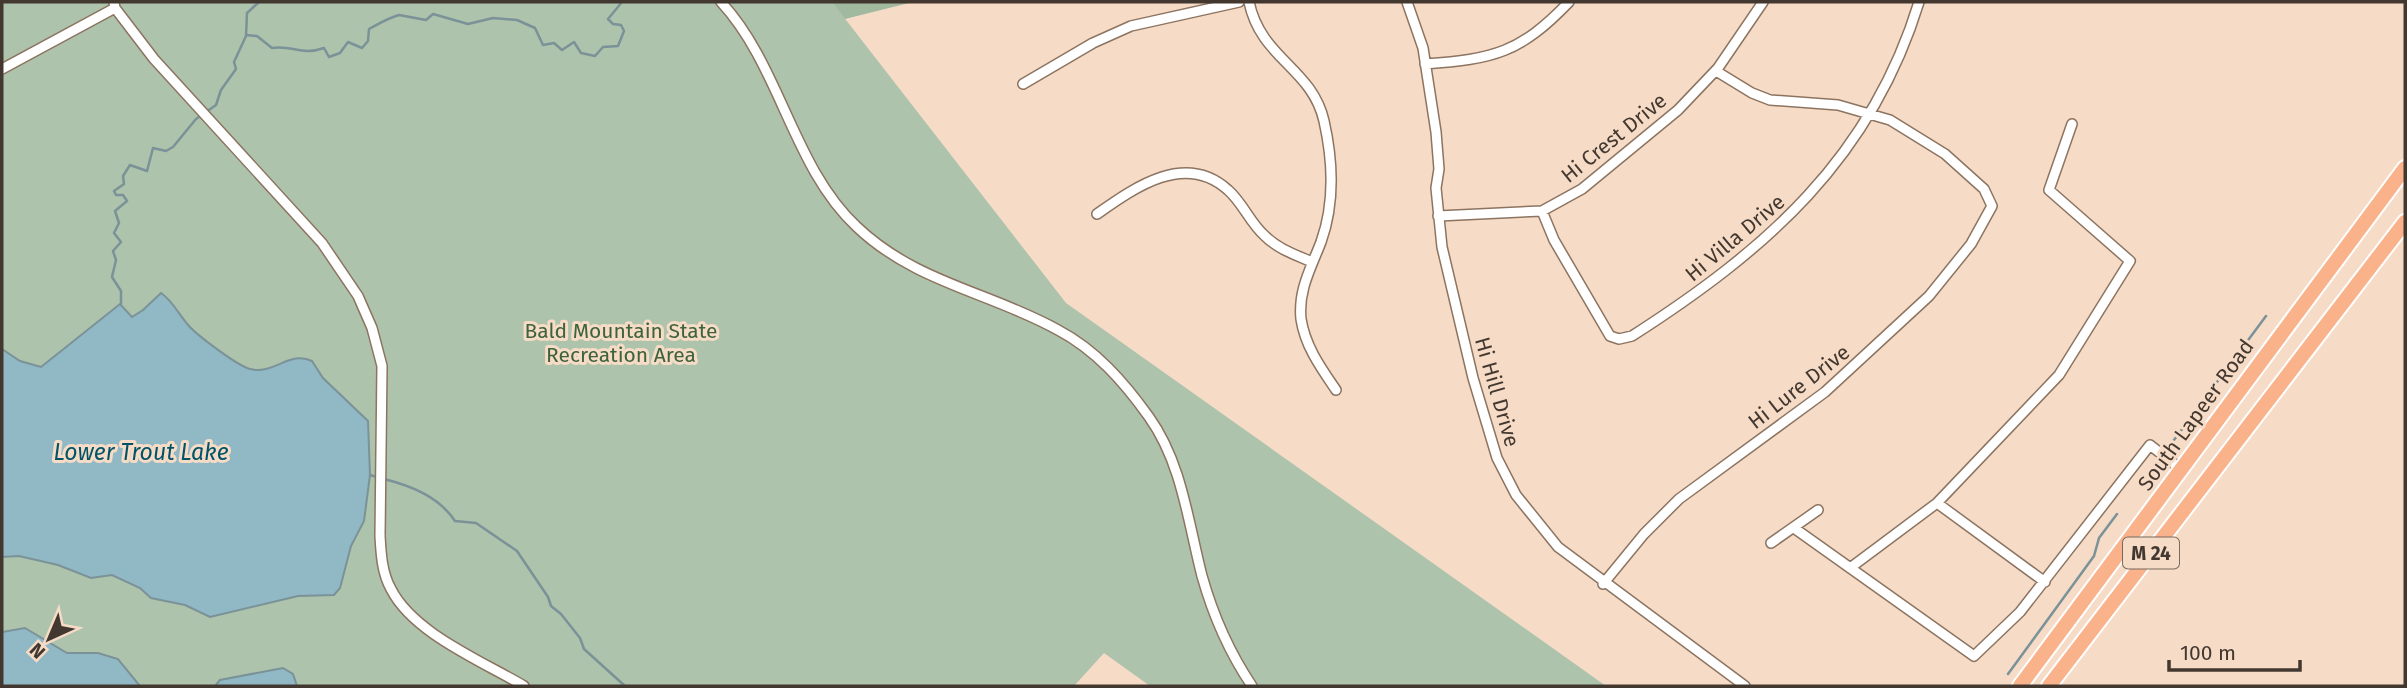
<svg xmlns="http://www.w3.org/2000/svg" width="2407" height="688" font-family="'Fira Sans',sans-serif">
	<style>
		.green { fill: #adc3ac }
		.forest { fill: #a0b99f }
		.water { fill: #91b8c5; stroke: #7a9298; stroke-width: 2 }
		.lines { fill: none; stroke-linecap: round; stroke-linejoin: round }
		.stream { stroke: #7a9298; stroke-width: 2.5 }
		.minor-casing { stroke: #8c7461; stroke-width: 12 }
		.primary-casing { stroke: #fff; stroke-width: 18 }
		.minor { stroke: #fff; stroke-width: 9 }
		.primary { stroke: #fab28b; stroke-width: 14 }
		.labels { text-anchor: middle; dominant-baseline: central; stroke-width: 6; stroke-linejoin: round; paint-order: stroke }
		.shield { fill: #f6dbc6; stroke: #79695d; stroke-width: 2 }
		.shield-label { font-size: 19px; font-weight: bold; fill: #433830 }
		.street-label { font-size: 21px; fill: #433830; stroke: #f6dbc6 }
		.park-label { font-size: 21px; fill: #3c633c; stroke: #f6dbc6 }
		.water-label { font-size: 23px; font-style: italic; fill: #005467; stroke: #f6dbc6 }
	</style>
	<rect width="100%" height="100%" fill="#f6dbc6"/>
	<path class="green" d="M2,2H832L1066,303L1606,686H1150L1104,653L1074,686H2Z"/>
	<path class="forest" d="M832,2H913L845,19Z"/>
	<path class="water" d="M161,293C173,301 179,315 189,326C198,336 238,366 250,369C274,375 290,350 312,361L323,378L368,421L370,475L364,521L351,546L340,588L334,595L298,596L210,617L185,605L151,598L140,588L112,575L91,578L58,565L19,556L2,557V349L20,361L41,367L120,304L132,317L143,310Z
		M25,628L67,653H98L118,659L140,686H2V632Z
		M283,668L293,674L297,686H215L220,680Z"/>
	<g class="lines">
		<path class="stream" d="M246,35L257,36L272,48C294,45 301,56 324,48L329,57L340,53L348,42L362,48L368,41L369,29C380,23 388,18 399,15L426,20L433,14L468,24L493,18L517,20L535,28L543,45L554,43L562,50L574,42L581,53L595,56L603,47L618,46L624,31L621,25L613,24L608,19L622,2
			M121,304V291L112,277L116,260L113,251L121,242L114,233L119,223L115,211L127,201L123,195H116L114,191L124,184L123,176L130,165L147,171L153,148L166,151L173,147L196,119L216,105L221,90L236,69L234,62L246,36L247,13L259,2
			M2174,440L2266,316
			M370,475L377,477
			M384,479C412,486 439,497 455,521L476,523L517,551L548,597L551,606L561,614L580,638L584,649L625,686
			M2008,674L2094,556L2099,538L2117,514"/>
		<g class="minor-casing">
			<path id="minor" d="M114,2L115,8L154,59L322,243L358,296L372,328L382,366L380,536C381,554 382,573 391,589C413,633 482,661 524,686
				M721,2C781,67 792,166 857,227C916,283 990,292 1058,330C1096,350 1124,382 1149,417C1182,463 1188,522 1202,576C1213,615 1229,652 1252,686
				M1249,2C1261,59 1312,68 1324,121C1333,161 1335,203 1321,242C1311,268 1298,290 1301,319C1305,346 1321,368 1336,390
				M1407,2L1423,48L1436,132L1439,169L1436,188L1442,247L1473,378L1497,458L1516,495L1558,547L1745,686
				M1425,64C1494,59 1520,53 1569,2
				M2,69L115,8
				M1023,84L1093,43L1131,26L1239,2
				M1542,211L1554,240L1610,336L1619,339L1632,336C1766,250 1871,159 1919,2
				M1097,214C1134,188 1185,151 1228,190C1243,203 1250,223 1265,236C1278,249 1296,255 1312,262
				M1438,216L1542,211L1582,189L1678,110L1718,68L1763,2
				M1937,503L2045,582
				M1794,528L1974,656L2020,612L2150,445L2182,470
				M1771,543L1818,510
				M1850,568L1937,503L2059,375L2130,261L2049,190L2072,124
				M1603,584L1644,534L1679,499L1825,392L1929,296L1971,244L1992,206L1984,189L1945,154L1890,120L1838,105L1770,100L1752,93L1716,71"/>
		</g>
		<g class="primary-casing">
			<path id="primary" d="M2020,686L2405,168
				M2049,686L2405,222"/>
		</g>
		<use href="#minor" class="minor"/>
		<use href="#primary" class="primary"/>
	</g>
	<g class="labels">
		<rect class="shield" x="2123" y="537.5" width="56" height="31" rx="5"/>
		<g class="shield-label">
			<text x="2151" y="553">M 24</text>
		</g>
		<g class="street-label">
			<text transform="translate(1614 138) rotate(-39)">Hi Crest Drive</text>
			<text transform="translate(1735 238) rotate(-40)">Hi Villa Drive</text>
			<text transform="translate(1799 387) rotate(-38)">Hi Lure Drive</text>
			<text transform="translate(1497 392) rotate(74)">Hi Hill Drive</text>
			<text transform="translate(2196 415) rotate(-54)">South Lapeer Road</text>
		</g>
		<g class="park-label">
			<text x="621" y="331">Bald Mountain State<tspan x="621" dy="24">Recreation Area</tspan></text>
		</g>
		<g class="water-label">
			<text x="141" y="452">Lower Trout Lake</text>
		</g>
	</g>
	<rect width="2407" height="688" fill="none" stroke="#433830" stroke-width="7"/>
	<g transform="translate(49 639) rotate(224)" stroke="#f6dbc6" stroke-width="5" paint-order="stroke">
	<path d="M0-5L12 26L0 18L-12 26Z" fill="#433830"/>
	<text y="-10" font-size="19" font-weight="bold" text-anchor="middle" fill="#433830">N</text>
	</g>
	<path d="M2169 660v10h131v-10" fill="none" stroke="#433830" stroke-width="3.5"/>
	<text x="2180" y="660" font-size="21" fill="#433830" stroke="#f6dbc6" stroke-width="5" paint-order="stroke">100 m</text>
</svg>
